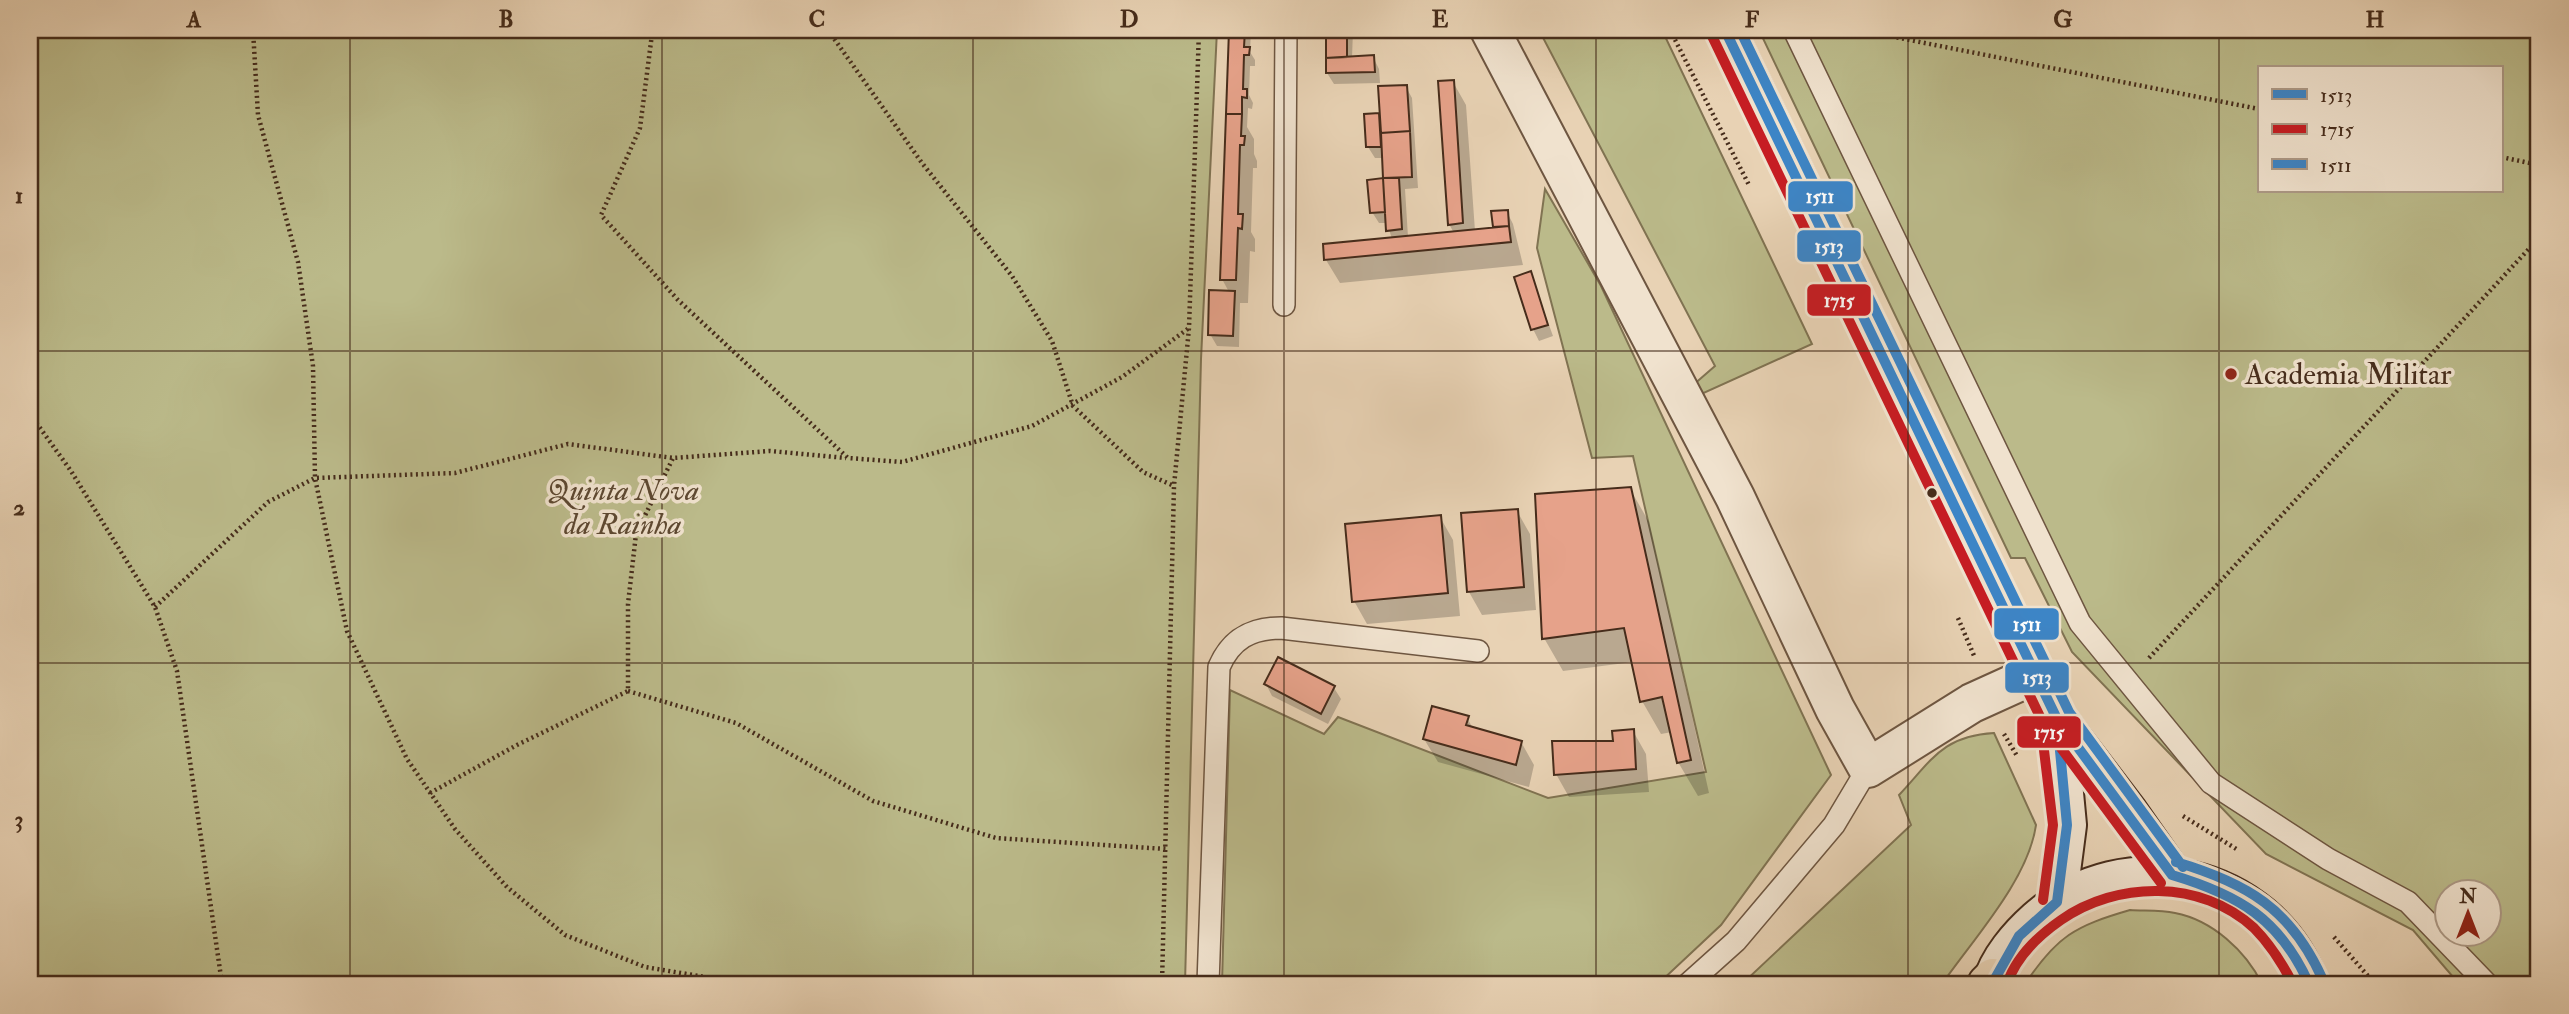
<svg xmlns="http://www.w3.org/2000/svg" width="2569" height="1014" font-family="'IM FELL Double Pica',serif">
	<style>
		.green { fill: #bbba8a; stroke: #807352; stroke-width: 2; fill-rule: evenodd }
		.shadow { fill: #0003 }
		.building { fill: #e6a28a; stroke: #462c1b; stroke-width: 2 }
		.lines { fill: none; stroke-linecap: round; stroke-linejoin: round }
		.lane-casing { stroke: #6e5641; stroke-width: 24 }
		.street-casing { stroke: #6e5641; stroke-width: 42 }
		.secondary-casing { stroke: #462c1b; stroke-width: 42 }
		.highway-casing { stroke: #462c1b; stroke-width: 42 }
		.path { stroke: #462c1b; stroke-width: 4.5; stroke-dasharray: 2 3.5; stroke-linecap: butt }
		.lane { stroke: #f0e2ce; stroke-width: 21 }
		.street { stroke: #f0e2ce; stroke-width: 38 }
		.secondary { stroke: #f0e2ce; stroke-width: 38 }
		.highway { stroke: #e8d2b4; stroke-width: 38 }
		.bus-1-casing { stroke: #f0e2ce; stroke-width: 16 }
		.bus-2-casing { stroke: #f0e2ce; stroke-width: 16 }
		.bus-3-casing { stroke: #f0e2ce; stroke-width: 16 }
		.bus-1 { stroke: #3d85c6; stroke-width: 10 }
		.bus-2 { stroke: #c61d23; stroke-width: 10 }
		.bus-3 { stroke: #3d85c6; stroke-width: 10 }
		.grid { fill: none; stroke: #462c1b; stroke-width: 2; stroke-opacity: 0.55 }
		.poi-dot { fill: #8f2418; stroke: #f0e2ce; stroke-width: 2.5 }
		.bus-dot { fill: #462c1b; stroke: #f0e2ce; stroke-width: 2.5 }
		.labels { text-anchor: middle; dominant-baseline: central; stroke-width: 7; stroke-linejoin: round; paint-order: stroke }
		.poi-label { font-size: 30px; fill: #462c1b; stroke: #f0e2ce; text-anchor: start }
		.park-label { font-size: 30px; font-style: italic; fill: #5d4831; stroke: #f0e2ce }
		.line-badge { stroke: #f0e2ce; stroke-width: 2.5 }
		.badge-label { font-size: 19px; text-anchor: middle; font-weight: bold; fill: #fff }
		.neatline { fill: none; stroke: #462c1b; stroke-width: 2.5 }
		.grid-label { font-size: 23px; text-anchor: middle; font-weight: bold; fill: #462c1b }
	</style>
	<rect width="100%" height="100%" fill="#e8d2b4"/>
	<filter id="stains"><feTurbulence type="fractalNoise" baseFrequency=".00286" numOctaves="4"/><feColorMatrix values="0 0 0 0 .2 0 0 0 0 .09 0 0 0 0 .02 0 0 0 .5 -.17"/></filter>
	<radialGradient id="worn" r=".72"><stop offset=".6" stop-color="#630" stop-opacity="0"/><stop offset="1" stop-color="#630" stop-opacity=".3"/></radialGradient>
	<path class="green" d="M30,30H1217L1201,359L1185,984H30Z
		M1539,30H1662L1812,344L1697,396L1692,386L1715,366Z
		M1759,30H2539V984H2459L2413,930L2266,854L2072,652L2025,558H2011ZM2259,68H2501V191H2259ZM2446,892H2488V934H2446Z
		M1545,189L1601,286L1831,775L1721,925L1658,984H1222L1230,690L1324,734L1338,717L1548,798L1706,772L1633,456L1592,458L1537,248Z
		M1994,733L2036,825C2028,880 1974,938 1942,984H1742L1911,825L1899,795C1932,760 1942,736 1994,733Z
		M2130,910C2144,911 2160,910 2175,913C2212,920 2246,951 2262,984H2025C2057,936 2075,926 2130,910Z"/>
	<path class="shadow" d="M1231,30H1251L1250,52L1255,60V66H1250L1249,95L1253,103L1252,109L1248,108L1247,127L1254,139V154L1257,161V168H1253L1251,232L1255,239V252L1250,251L1248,303H1240L1239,347L1217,346L1210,334L1229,292L1222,279Z
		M1328,30H1353L1352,58L1373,57L1379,69L1380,83L1334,84L1327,73Z
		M1453,82L1466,105L1475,231L1496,229L1507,212L1513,224L1523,265L1340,283L1326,260L1392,239L1387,223H1379L1372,212L1385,180L1384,158H1375L1368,147L1365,116L1381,115L1406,87L1412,98L1418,188L1405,189L1408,237L1454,233L1449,224Z
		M1530,273L1553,336L1539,341L1533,329Z
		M1630,489L1649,522L1709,793L1698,796L1678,762L1672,732L1661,734L1642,701L1633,662L1563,671L1544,638Z
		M1517,511L1530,534L1536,610L1482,615L1469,592Z
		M1440,517L1453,540L1460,616L1367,624L1354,601Z
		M1266,684L1334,688L1341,699L1328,724L1272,696Z
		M1467,718L1474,730L1521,742L1534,765L1529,787L1438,762L1424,739Z
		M1633,731L1646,754L1649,792L1569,797L1556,774Z"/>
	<path class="building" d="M1229,30H1245L1244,47H1250L1249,55H1244L1243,89H1247V98L1242,97V114H1226Z
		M1326,30H1347V57L1326,58Z
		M1374,55L1375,72L1326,73V58Z
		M1454,80L1463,223L1448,225L1438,81Z
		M1407,85L1410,131L1381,133L1378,86Z
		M1379,113L1381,147H1366L1364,114Z
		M1226,114H1242L1241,136H1245L1244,145H1240L1238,214H1243L1242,229L1238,228L1236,280H1220Z
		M1410,131L1412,177L1383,178L1381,133Z
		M1383,178H1399L1402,229L1386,231Z
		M1383,178L1385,212L1370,213L1367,180Z
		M1508,210L1509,226L1493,227L1491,211Z
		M1509,226L1511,242L1324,260L1323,244Z
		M1531,271L1548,325L1531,330L1514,277Z
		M1209,290L1235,291L1233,336L1208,335Z
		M1631,487L1691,760L1677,763L1662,697L1640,702L1624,628L1542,639L1535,494Z
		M1518,509L1524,587L1467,592L1461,513Z
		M1441,515L1448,593L1352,602L1345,524Z
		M1278,657L1335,686L1321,714L1264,684Z
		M1432,706L1469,716L1466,725L1522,741L1516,765L1423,739Z
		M1634,729L1636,769L1554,775L1552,741H1613L1612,731Z"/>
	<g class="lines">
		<g class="lane-casing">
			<path id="lane" d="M1794,30L2080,623L2211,783L2328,859L2408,902L2487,984
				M1284,305L1286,30
				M1208,984L1219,667C1231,639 1251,628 1281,628L1478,651
				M1688,984L1736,941L1834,825L1868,768"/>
		</g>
		<g class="street-casing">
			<path id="street" d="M1490,30L1735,497L1835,709L1868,768L1972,703L2036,674"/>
		</g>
		<g class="secondary-casing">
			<path id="secondary" d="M1725,30L2057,719L2128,812L2172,875
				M2057,719L2067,825L2057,902
				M1992,984C1998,960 2019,936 2037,920C2125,841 2267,872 2309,984"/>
		</g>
		<g class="highway-casing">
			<path id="highway" d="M1987,984L1993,978"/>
		</g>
		<path class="path" d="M253,30L258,115L298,262L313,366L315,478L347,631L407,759L455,829L507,887L565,935L645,967L747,984
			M655,30L652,34L640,128L601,215L678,300L848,458L902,462L1032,426L1122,377L1189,328
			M828,30L922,163L1012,276L1052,341L1073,406L1143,472L1174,486
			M1670,30L1749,185
			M1859,30L2259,109
			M2501,157L2539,165
			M30,414L71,471L155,607L177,671L222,984
			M155,607L268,502L315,478L455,473L568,444L673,458L770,451L846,458
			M1958,618L1975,658
			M2149,658L2539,238
			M628,691L736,723L873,801L996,838L1166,849
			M2004,734L2017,756
			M430,793L517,745L628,691V604L636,534L673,458
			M2183,816L2238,850
			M2334,937L2375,984
			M1162,984L1174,486L1189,328L1199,30"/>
		<use href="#lane" class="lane"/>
		<use href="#street" class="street"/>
		<use href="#secondary" class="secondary"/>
		<use href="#highway" class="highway"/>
		<g class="bus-1-casing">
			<path id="bus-1" d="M1725,30L2057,719L2172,875
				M2053,711L2057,719L2067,825L2057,902
				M2172,875C2239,895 2280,919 2309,984
				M1992,984L2019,936L2057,902"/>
		</g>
		<g class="bus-2-casing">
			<path id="bus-2" d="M1712,36L2044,725L2161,883
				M2040,717L2053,825L2043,900
				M2007,984C2016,957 2038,936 2061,920C2117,881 2201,879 2254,928C2271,945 2282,963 2293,984"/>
		</g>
		<g class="bus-3-casing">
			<path id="bus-3" d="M1740,30L2069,712L2183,867
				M2176,862C2247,883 2291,909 2322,978"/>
		</g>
		<use href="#bus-1" class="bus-1"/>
		<use href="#bus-2" class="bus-2"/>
		<use href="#bus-3" class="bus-3"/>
	</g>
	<path class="grid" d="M350,30V984M662,30V984M973,30V984M1284,30V984M1596,30V984M1908,30V984M2219,30V984M30,351H2539M30,663H2539"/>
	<circle class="poi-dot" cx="2231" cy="374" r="7"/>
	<circle class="bus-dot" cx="1932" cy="493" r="6"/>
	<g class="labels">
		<g class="poi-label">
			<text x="2245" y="374">Academia Militar</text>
		</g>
		<g class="park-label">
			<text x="623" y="490">Quinta Nova<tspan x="623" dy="34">da Rainha</tspan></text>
		</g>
	</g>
	<g class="line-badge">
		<rect x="1787" y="180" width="67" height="33" rx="7" fill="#3d85c6"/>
		<rect x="1796" y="229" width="66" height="34" rx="7" fill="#3d85c6"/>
		<rect x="1806" y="283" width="66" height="34" rx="7" fill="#c61d23"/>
		<rect x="1993" y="607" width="67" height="34" rx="7" fill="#3d85c6"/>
		<rect x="2004" y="661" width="66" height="33" rx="7" fill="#3d85c6"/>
		<rect x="2016" y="715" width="66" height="34" rx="7" fill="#c61d23"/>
	</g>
	<g class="badge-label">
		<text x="1820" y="203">1511</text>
		<text x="1829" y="253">1513</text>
		<text x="1839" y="307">1715</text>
		<text x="2027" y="631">1511</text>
		<text x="2037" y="684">1513</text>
		<text x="2049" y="739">1715</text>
	</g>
	<rect width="2569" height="1014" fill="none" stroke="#e8d2b4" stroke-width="77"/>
	<rect x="2258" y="66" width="245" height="126" fill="#f0e2ce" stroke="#ac9986" stroke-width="2"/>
	<rect x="2272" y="89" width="35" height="10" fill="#3d85c6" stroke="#ac9986" stroke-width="2"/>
	<text x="2320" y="102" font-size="21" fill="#462c1b">1513</text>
	<rect x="2272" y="124" width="35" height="10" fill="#c61d23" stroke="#ac9986" stroke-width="2"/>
	<text x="2320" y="136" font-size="21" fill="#462c1b">1715</text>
	<rect x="2272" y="159" width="35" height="10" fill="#3d85c6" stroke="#ac9986" stroke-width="2"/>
	<text x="2320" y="172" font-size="21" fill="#462c1b">1511</text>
	<g transform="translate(2468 913)"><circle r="33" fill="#f0e2ce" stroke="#ac9986" stroke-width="2"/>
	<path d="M0-5L12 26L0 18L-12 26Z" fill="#8f2418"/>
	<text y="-10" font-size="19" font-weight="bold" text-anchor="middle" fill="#462c1b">N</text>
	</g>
	<rect x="38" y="38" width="2492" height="938" class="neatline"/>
	<g class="grid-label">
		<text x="194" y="27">A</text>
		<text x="506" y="27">B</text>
		<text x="817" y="27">C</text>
		<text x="1129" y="27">D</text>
		<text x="1440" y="27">E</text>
		<text x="1752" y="27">F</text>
		<text x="2063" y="27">G</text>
		<text x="2375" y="27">H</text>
		<text x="19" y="203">1</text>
		<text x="19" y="515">2</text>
		<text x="19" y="827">3</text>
	</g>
	<rect width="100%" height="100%" filter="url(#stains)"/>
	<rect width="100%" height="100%" fill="url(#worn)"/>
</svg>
